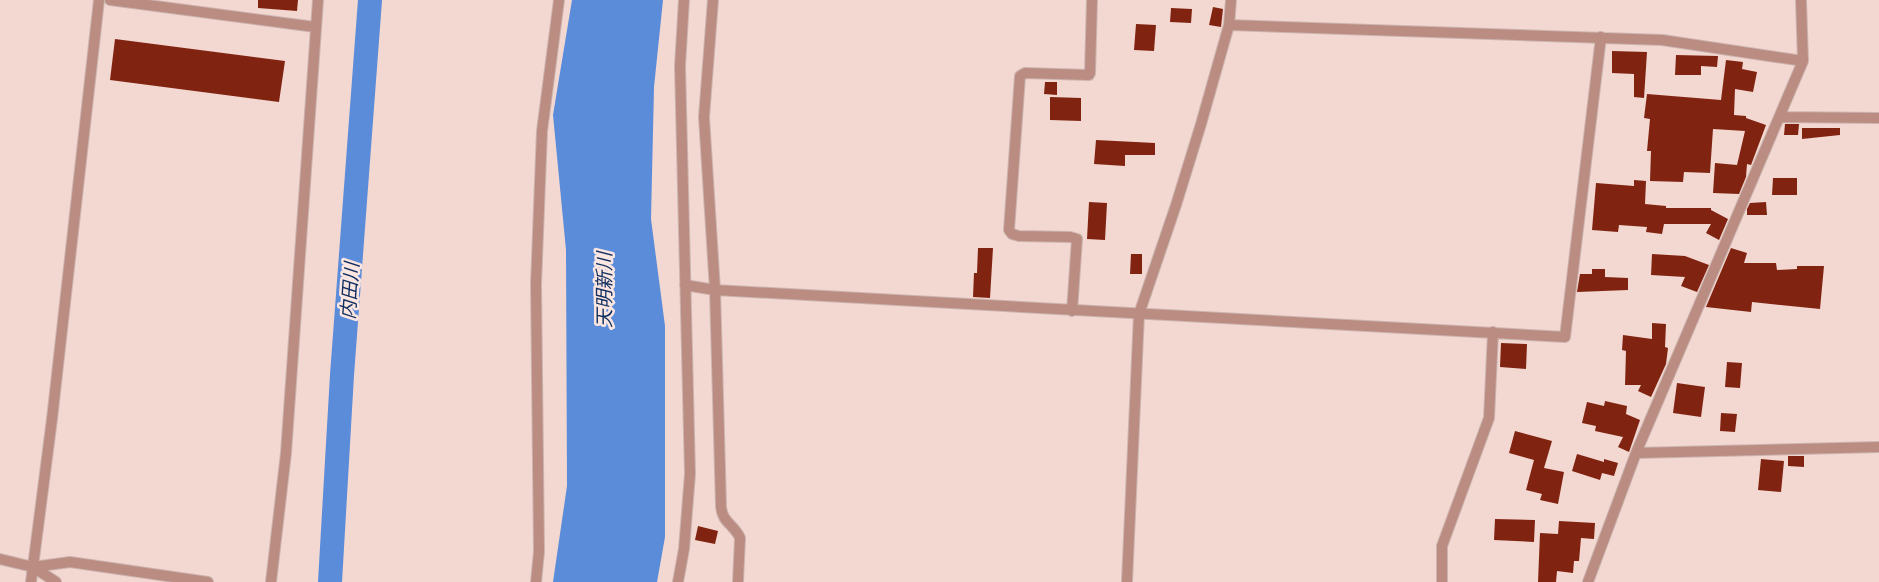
<svg xmlns="http://www.w3.org/2000/svg" width="1879" height="582" font-family="'Crimson Pro','Noto Sans JP',serif">
	<style>
		.water { fill: #5a8cda }
		.lines { fill: none; stroke-linecap: round; stroke-linejoin: round }
		.river { stroke: #5a8cda; stroke-width: 24 }
		.building { fill: #802411 }
		.minor-casing { stroke: #ccb4af; stroke-width: 12 }
		.tertiary-casing { stroke: #ccb4af; stroke-width: 12 }
		.minor { stroke: #ba8c82; stroke-width: 10 }
		.tertiary { stroke: #ba8c82; stroke-width: 10 }
		.labels { text-anchor: middle; dominant-baseline: central; stroke-width: 5; stroke-linejoin: round; paint-order: stroke }
		.water-label { font-size: 19px; font-style: italic; fill: #0e2e5f; stroke: #fce6e1 }
	</style>
	<rect width="100%" height="100%" fill="#f3d7d1"/>
	<path class="water" d="M572,0H663L654,87L651,219L665,326V537L657,582H553L567,486L566,250L553,115Z"/>
	<g class="lines">
		<path class="river" d="M330,582L342,375L370,0"/>
	</g>
	<path class="building" d="M258,0H298L297,11L258,8Z
		M1213,7L1223,9L1221,27L1209,25Z
		M1171,8L1192,9L1191,23L1170,22Z
		M1136,24L1156,25L1154,51L1134,50Z
		M115,39L285,61L279,102L110,80Z
		M1612,51L1647,52L1644,98L1634,97V74L1612,73Z
		M1676,55L1718,56L1717,67L1701,66V75H1675Z
		M1726,60L1743,62L1742,69L1757,72L1753,92L1735,89L1734,115L1746,116V118L1766,125L1751,165L1747,164L1746,177L1739,194L1713,193L1715,163L1737,165L1745,131L1713,129L1710,173L1684,172L1683,182L1650,181L1651,151H1647L1650,119L1644,118L1647,94L1721,100Z
		M1045,82H1057V95L1044,94Z
		M1050,97L1081,98V121L1050,120Z
		M1785,124H1799L1798,135H1784Z
		M1802,128H1840V135L1802,139Z
		M1096,140L1155,143V155H1125V166L1094,164Z
		M1773,178H1797V195H1772Z
		M1634,180L1646,181L1645,204L1666,206V208H1711V210L1728,219L1719,240L1706,233L1711,224H1664L1662,234L1646,232L1647,227L1619,225L1618,232L1592,230L1596,183L1634,186Z
		M1089,202L1107,203L1105,240L1087,239Z
		M1766,202L1767,215H1747V209L1750,203Z
		M978,248H993L990,298L973,297L974,273H977Z
		M1731,248L1747,253L1744,263H1776L1777,270L1797,269V266H1824L1820,309L1752,302L1751,312L1706,307Z
		M1131,254H1142V274H1130Z
		M1652,254L1685,256L1709,265L1697,292L1681,286L1685,277L1651,275Z
		M1592,269H1605V277L1628,278V290L1577,292L1580,274H1592Z
		M1652,323L1666,324L1665,347L1668,348L1666,364L1651,397L1638,391L1641,385H1625L1626,351L1622,350L1623,335L1652,339Z
		M1501,343L1527,344L1526,369L1500,367Z
		M1727,362L1742,363L1740,388L1725,387Z
		M1677,383L1705,387L1701,417L1673,413Z
		M1605,401L1627,406L1626,414L1640,420L1629,452L1618,447L1623,437L1595,431L1596,426L1582,423L1587,402L1604,406Z
		M1721,413L1737,414L1735,432L1720,431Z
		M1515,431L1552,441L1544,468L1564,472L1558,504L1540,500L1542,494L1526,490L1534,460L1509,453Z
		M1577,454L1604,462V459L1618,463L1614,476L1602,473L1600,480L1572,471Z
		M1788,456H1804V467L1788,466Z
		M1761,459L1784,461L1781,492L1758,490Z
		M1495,519L1535,520L1534,542L1494,540Z
		M1559,521L1595,523L1594,539L1581,538L1579,561H1574L1573,573L1557,571L1556,582H1538L1540,533L1558,534Z
		M698,526L718,531L715,544L695,540Z"/>
	<g class="lines">
		<g class="minor-casing">
			<path id="minor" d="M110,0L315,27
				M713,0L704,117L715,290L721,506C722,523 734,524 740,538L738,582
				M1229,25L1662,40L1803,61
				M1780,117L1879,118
				M685,285L715,290L1565,337L1601,37
				M1072,311L1077,239L1070,237L1019,236L1012,234L1009,230L1020,76L1025,73L1089,75L1090,73L1092,0
				M1636,453L1879,447
				M33,567L70,562L208,582
				M31,582L52,419L99,0
				M271,582L286,453L318,0
				M536,582L539,552L536,284L542,131L559,0
				M678,582L684,549L690,474L680,66L684,0
				M1127,582L1139,314L1176,205L1201,124L1229,25L1231,0
				M1442,582V546L1489,418L1493,332
				M1588,582L1636,453L1803,61L1801,0"/>
		</g>
		<g class="tertiary-casing">
			<path id="tertiary" d="M0,559L33,567L56,582"/>
		</g>
		<use href="#minor" class="minor"/>
		<use href="#tertiary" class="tertiary"/>
	</g>
	<g class="labels">
		<g class="water-label">
			<text transform="translate(604 290) rotate(-90)">天明新川</text>
			<text transform="translate(350 291) rotate(-86)">内田川</text>
		</g>
	</g>
</svg>
